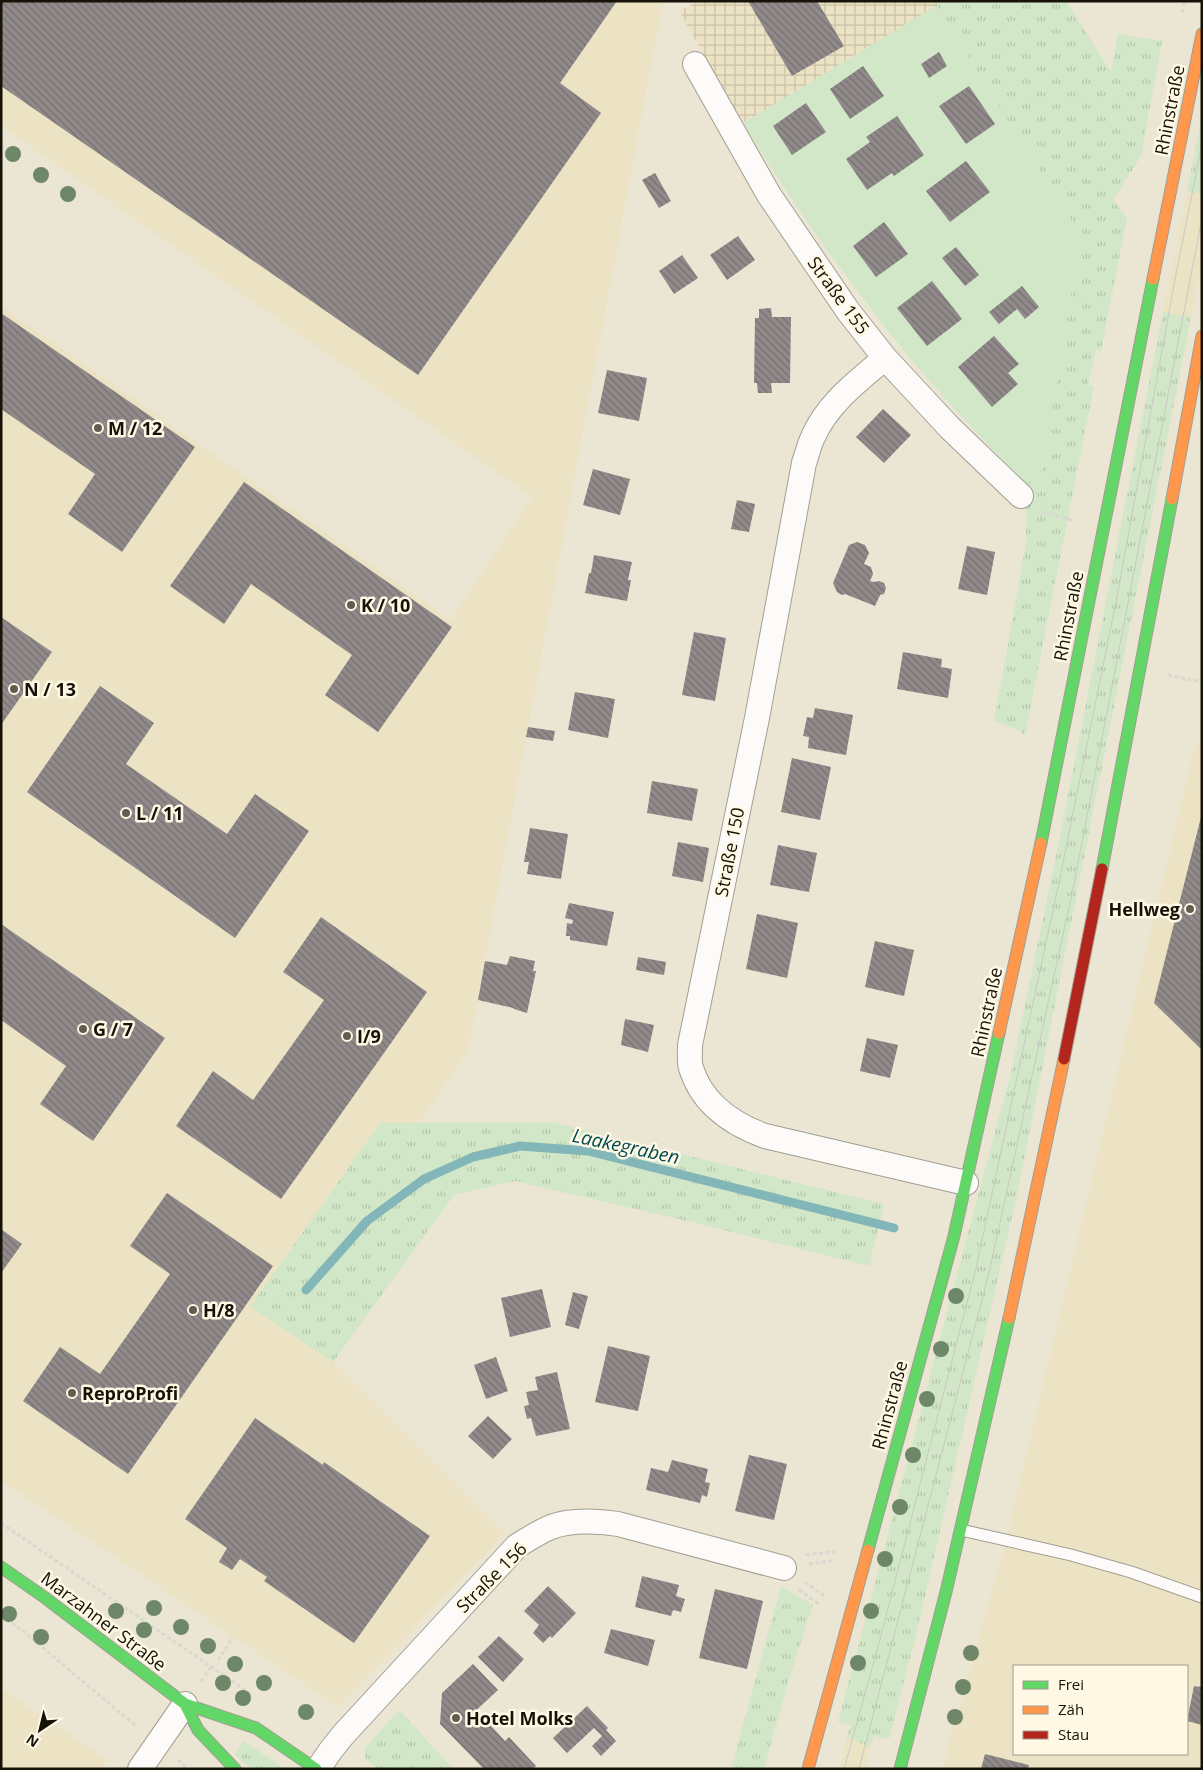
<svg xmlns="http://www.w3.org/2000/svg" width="1203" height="1770" font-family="'Open Sans',sans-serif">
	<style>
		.built { fill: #ece3c5; fill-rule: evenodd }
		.industrial { fill: url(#industrial-grid) }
		.grass { fill: url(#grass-tufts) }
		.garden { fill: #d1e7c7 }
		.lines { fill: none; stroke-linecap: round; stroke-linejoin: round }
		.stream { stroke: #82b6b8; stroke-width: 9 }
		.building { fill: url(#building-back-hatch) }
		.lane-casing { stroke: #a29e91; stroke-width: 13 }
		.street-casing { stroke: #a29e91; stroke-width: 26 }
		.fast-casing { stroke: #a29e91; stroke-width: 13 }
		.slow-casing { stroke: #a29e91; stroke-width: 13 }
		.jam-casing { stroke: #a29e91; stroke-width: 13 }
		.path { stroke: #d9d8d1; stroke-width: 3; stroke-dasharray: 4 2.5; stroke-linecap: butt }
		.lane { stroke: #fcfbf9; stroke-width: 11 }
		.street { stroke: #fcfbf9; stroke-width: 24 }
		.fast { stroke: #63d668; stroke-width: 11 }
		.slow { stroke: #ff974d; stroke-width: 11 }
		.jam { stroke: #b3261e; stroke-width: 11 }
		.tram { stroke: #cac8c4; stroke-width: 1 }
		.tree { fill: #6e8768 }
		.poi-dot { fill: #615c4f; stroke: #fef8e5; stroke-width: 2 }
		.labels { text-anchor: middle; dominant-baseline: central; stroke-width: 5; stroke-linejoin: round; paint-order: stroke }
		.street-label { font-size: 18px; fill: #161207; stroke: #fef8e5 }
		.poi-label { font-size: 18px; font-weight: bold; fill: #161207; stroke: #fef8e5; text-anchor: start }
		.water-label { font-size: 19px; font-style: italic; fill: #004951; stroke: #fef8e5 }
	</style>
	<defs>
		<pattern id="industrial-grid" width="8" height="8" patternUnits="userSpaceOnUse" patternTransform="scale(1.25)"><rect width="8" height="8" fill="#ece3c5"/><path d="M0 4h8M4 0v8" fill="none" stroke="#cac2a8"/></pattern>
		<pattern id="grass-tufts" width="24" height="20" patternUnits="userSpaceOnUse" patternTransform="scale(1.25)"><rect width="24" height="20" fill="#d1e7c7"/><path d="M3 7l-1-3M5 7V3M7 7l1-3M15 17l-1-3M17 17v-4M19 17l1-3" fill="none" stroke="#b3c5a9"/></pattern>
		<pattern id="building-back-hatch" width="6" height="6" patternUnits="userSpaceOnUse" patternTransform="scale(1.25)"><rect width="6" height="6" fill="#908a8b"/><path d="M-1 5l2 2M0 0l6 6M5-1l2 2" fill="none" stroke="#756f70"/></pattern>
	</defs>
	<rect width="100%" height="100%" fill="#ebe6d4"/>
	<path class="built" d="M1,1H663L468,1051L419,1123H380L250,1307L333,1362L398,1425L505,1534L338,1707L1,1481V306L451,620L532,497L1,126Z
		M1187,191L1202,194V260L1191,318L1163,312Z
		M1196,741L1202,743V1769H942L1004,1548ZM1014,1666H1187V1754H1014Z
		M1,1688L107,1760L101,1769H1Z
		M847,1737L870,1747L865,1769H839Z"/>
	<path class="industrial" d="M699,1H933L936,6L743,123L679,11Z"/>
	<path class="grass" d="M933,1H1066L1111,72L1118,34L1162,41L1141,156L1113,200L1127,218L1101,351L1096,350L1088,385L1094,386L1025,735L1020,731L994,721L1026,543V485L1081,236Z
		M1202,115V194L1187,191Z
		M1163,312L1191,318L1017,1195L917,1631L889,1739L874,1736L870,1747L847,1737L851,1725L838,1722L1011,1072L1056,856Z
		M380,1123H555L884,1204L869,1266L687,1221L515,1181L454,1195L333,1362L250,1307Z
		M781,1586L813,1605L787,1686L764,1769H731Z
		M400,1711L453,1769H377L366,1759L364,1752L366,1747L397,1712Z
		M244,1741L285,1769H252L234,1754Z"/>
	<path class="garden" d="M936,6L1081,236L1042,470L1026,485C989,445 950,406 915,364C852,288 795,208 743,123Z"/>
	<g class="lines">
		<path class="stream" d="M306,1290L367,1221L424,1179L473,1157L520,1146L588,1151L894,1228"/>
	</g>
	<path class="building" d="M1,1H617L560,83L601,113L418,375L1,86Z
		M748,1H817L844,46L792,76Z
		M939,52L947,66L929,78L921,64Z
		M863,66L884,96L850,119L830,89Z
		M969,86L995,124L966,144L939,106Z
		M806,103L826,132L792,155L773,126Z
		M897,116L924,155L894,176L892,173L867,190L846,159L870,142L866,137Z
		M966,161L990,192L950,222L926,191Z
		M655,173L671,201L659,208L642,180Z
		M884,222L908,254L876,277L853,246Z
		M738,236L755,260L727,280L710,255Z
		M956,247L979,275L965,286L942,258Z
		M682,255L698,278L674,294L659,271Z
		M932,281L962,319L927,346L897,308Z
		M1022,286L1039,307L1025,319L1017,309L999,324L989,312Z
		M771,308L772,317H791L790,383H771L772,393H758L757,383H754L755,318H759V309Z
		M1,313L195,447L122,552L68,514L95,474L1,409Z
		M994,336L1019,364L1008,373L1018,384L992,407L958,367Z
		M607,370L647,378L639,421L598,413Z
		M883,409L911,435L884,463L856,437Z
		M593,469L630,479L620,515L583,505Z
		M244,482L452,627L378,732L325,695L352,655L251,584L224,624L170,586Z
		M737,500L755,504L749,532L731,529Z
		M857,542L865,545L869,553L864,564L871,567L873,574L870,581L874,582L879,581L884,583L886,588L884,594L880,595L875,606L845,594L842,595L837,592L833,583L849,545Z
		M967,546L995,552L987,595L958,589Z
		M594,555L632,562L628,580H631L627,601L585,593L589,573H591Z
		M1,617L52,652L1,725Z
		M694,632L726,638L715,701L682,695Z
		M903,652L942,659L941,667L952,669L948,698L897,689Z
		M100,686L154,723L126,764L227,834L255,794L309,831L235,938L27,792Z
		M575,692L615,699L608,738L568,730Z
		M815,708L853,715L846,755L808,748L809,737L803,736L807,717L813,718Z
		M528,727L555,731L553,741L526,737Z
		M792,758L831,767L820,820L781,812Z
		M652,781L698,789L692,821L647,813Z
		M1201,817L1202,818V1050L1154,1003Z
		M530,828L568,834L561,879L527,874L529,862H524Z
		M678,842L709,848L703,882L672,876Z
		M778,845L817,853L809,892L770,885Z
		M569,903L614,912L607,946L570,940V936H566L567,923L572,924L573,920L565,918Z
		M757,914L798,923L787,978L746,969Z
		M321,917L427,992L281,1199L176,1126L213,1071L253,1100L324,1000L283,972Z
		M1,924L165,1038L93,1141L40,1104L66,1066L1,1020Z
		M875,941L914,950L904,996L865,987Z
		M510,956L535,961L533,971H536L527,1013L514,1009L513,1008L478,1000L485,961L507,965Z
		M638,957L666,962L664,975L636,970Z
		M625,1019L654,1025L648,1052L621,1045Z
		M867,1038L898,1045L890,1078L860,1071Z
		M167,1193L273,1266L128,1474L23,1401L60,1347L100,1374L170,1274L130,1246Z
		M1,1229L22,1244L1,1273Z
		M542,1289L551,1327L510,1337L501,1298Z
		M573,1292L588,1296L579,1329L565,1325Z
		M608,1346L650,1356L638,1411L595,1402Z
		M496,1357L508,1391L486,1399L474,1365Z
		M557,1372L570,1429L536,1436L531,1418L527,1419L524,1406L529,1405L526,1392L538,1390L535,1377Z
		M488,1416L512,1439L493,1459L468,1436Z
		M255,1418L323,1465L324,1462L430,1536L354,1643L264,1581L267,1577L240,1559L232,1570L219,1562L227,1548L185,1519Z
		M749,1455L787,1464L774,1520L735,1511Z
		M672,1460L708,1469L705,1482L710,1483L707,1497L702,1495L700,1503L646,1490L651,1468L668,1472Z
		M642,1576L679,1585L676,1596L685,1599L681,1612L673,1610L671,1616L635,1607Z
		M548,1586L576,1613L552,1638L550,1636L543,1643L533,1633L539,1625L524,1611Z
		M715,1589L763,1601L747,1669L699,1658Z
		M611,1629L655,1640L648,1666L604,1653Z
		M499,1636L524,1659L503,1682L478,1657Z
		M473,1664L498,1690L470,1716L473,1720L480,1714L505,1741L509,1737L536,1766L533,1769H484L440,1724L442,1693Z
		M1194,1686L1202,1687V1725L1187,1721Z
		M587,1706L608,1728L606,1730L616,1741L601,1756L592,1746L602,1736L594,1728L567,1753L553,1738Z
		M985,1754L1029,1765L1028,1769H981Z"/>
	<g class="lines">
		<g class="lane-casing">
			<path id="lane" d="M961,1530L1071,1555L1131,1572L1202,1597"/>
		</g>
		<g class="street-casing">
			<path id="street" d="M695,64L769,195L848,311L885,358L950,428L1021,496
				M885,358C858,381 827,404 813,437C809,445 807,455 804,463L757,718L690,1045C690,1053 689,1062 691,1068C702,1104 732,1124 765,1136L966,1183
				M140,1769L185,1704
				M318,1769L331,1750L343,1735L517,1546C528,1539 539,1532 551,1527C572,1519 597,1521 618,1524L784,1568"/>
		</g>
		<g class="fast-casing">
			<path id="fast" d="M1041,843L1153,279
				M1102,869L1172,499
				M868,1550L954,1236L999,1033
				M1,1567L44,1597L185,1704L256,1728L316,1769
				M185,1704L198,1730L235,1769
				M900,1769L946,1592L1009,1318"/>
		</g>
		<g class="slow-casing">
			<path id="slow" d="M1153,279L1202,34
				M1172,499L1202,336
				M999,1033L1041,843
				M1009,1318L1064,1059
				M808,1769L868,1550"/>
		</g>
		<g class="jam-casing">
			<path id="jam" d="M1064,1059L1102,869"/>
		</g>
		<path class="path" d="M1182,13L1184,1
			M1043,512L1074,521
			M1168,675L1202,682
			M1,1523L251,1694
			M806,1555L838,1551
			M809,1564L835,1560
			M805,1582L826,1597
			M799,1590L820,1605
			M1,1616L23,1631L136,1726
			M218,1660L233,1637
			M201,1681L211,1667
			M178,1760L188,1769"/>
		<use href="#lane" class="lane"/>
		<use href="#street" class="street"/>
		<use href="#fast" class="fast"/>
		<use href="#slow" class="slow"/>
		<use href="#jam" class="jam"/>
		<path class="tram" d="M844,1769L878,1647L976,1268L1058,887L1117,597L1176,274L1202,144
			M859,1769L989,1273L1073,889L1202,218"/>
	</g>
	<g class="tree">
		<circle cx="13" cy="154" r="8"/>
		<circle cx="41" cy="175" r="8"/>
		<circle cx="68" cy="194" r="8"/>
		<circle cx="956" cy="1296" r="8"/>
		<circle cx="941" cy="1349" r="8"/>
		<circle cx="927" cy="1399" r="8"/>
		<circle cx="913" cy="1455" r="8"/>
		<circle cx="900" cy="1507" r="8"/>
		<circle cx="885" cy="1559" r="8"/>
		<circle cx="154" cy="1608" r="8"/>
		<circle cx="116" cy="1611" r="8"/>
		<circle cx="871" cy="1611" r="8"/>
		<circle cx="9" cy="1614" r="8"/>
		<circle cx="181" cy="1627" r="8"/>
		<circle cx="144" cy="1630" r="8"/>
		<circle cx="41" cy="1637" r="8"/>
		<circle cx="208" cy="1646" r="8"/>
		<circle cx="971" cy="1653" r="8"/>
		<circle cx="858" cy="1663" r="8"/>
		<circle cx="235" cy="1664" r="8"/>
		<circle cx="223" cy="1683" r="8"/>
		<circle cx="264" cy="1683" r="8"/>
		<circle cx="963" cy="1687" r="8"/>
		<circle cx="243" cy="1698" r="8"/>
		<circle cx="306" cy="1712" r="8"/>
		<circle cx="955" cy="1717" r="8"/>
	</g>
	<g class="poi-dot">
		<circle cx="98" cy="428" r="5"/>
		<circle cx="351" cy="605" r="5"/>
		<circle cx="14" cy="689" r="5"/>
		<circle cx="126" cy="813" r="5"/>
		<circle cx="1190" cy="909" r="5"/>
		<circle cx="83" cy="1029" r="5"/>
		<circle cx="347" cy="1036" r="5"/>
		<circle cx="193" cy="1310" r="5"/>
		<circle cx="72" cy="1393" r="5"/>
		<circle cx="456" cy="1718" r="5"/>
	</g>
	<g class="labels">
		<g class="street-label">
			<text transform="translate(1169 110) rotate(-79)">Rhinstraße</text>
			<text transform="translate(839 295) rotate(54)">Straße 155</text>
			<text transform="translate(1068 616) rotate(-79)">Rhinstraße</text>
			<text transform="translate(729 852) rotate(-79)">Straße 150</text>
			<text transform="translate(986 1012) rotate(-78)">Rhinstraße</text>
			<text transform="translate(889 1405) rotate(-75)">Rhinstraße</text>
			<text transform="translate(491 1577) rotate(-45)">Straße 156</text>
			<text transform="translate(104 1621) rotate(37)">Marzahner Straße</text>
		</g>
		<g class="poi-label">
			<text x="108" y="428">M / 12</text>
			<text x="361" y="605">K / 10</text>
			<text x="24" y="689">N / 13</text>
			<text x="136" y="813">L / 11</text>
			<text x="1180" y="909" text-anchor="end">Hellweg</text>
			<text x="93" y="1029">G / 7</text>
			<text x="357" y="1036">I/9</text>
			<text x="203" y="1310">H/8</text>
			<text x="82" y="1393">ReproProfi</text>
			<text x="466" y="1718">Hotel Molks</text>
		</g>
		<g class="water-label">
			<text transform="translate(626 1146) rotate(12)">Laakegraben</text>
		</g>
	</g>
	<rect width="1203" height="1770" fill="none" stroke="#161207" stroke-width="5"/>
	<rect x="1013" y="1665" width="175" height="90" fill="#fef8e5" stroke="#a19c8c"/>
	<rect x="1023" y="1681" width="25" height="8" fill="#63d668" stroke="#a19c8c"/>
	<text x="1058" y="1690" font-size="15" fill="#161207">Frei</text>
	<rect x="1023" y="1706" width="25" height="8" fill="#ff974d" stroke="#a19c8c"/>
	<text x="1058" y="1715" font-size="15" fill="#161207">Zäh</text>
	<rect x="1023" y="1731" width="25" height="8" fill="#b3261e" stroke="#a19c8c"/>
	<text x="1058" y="1740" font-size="15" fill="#161207">Stau</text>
	<g transform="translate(40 1730) rotate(215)" stroke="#fef8e5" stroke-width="4" paint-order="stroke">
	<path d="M0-4L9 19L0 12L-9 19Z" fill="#161207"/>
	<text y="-8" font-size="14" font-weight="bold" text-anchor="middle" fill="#161207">N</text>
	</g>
</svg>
